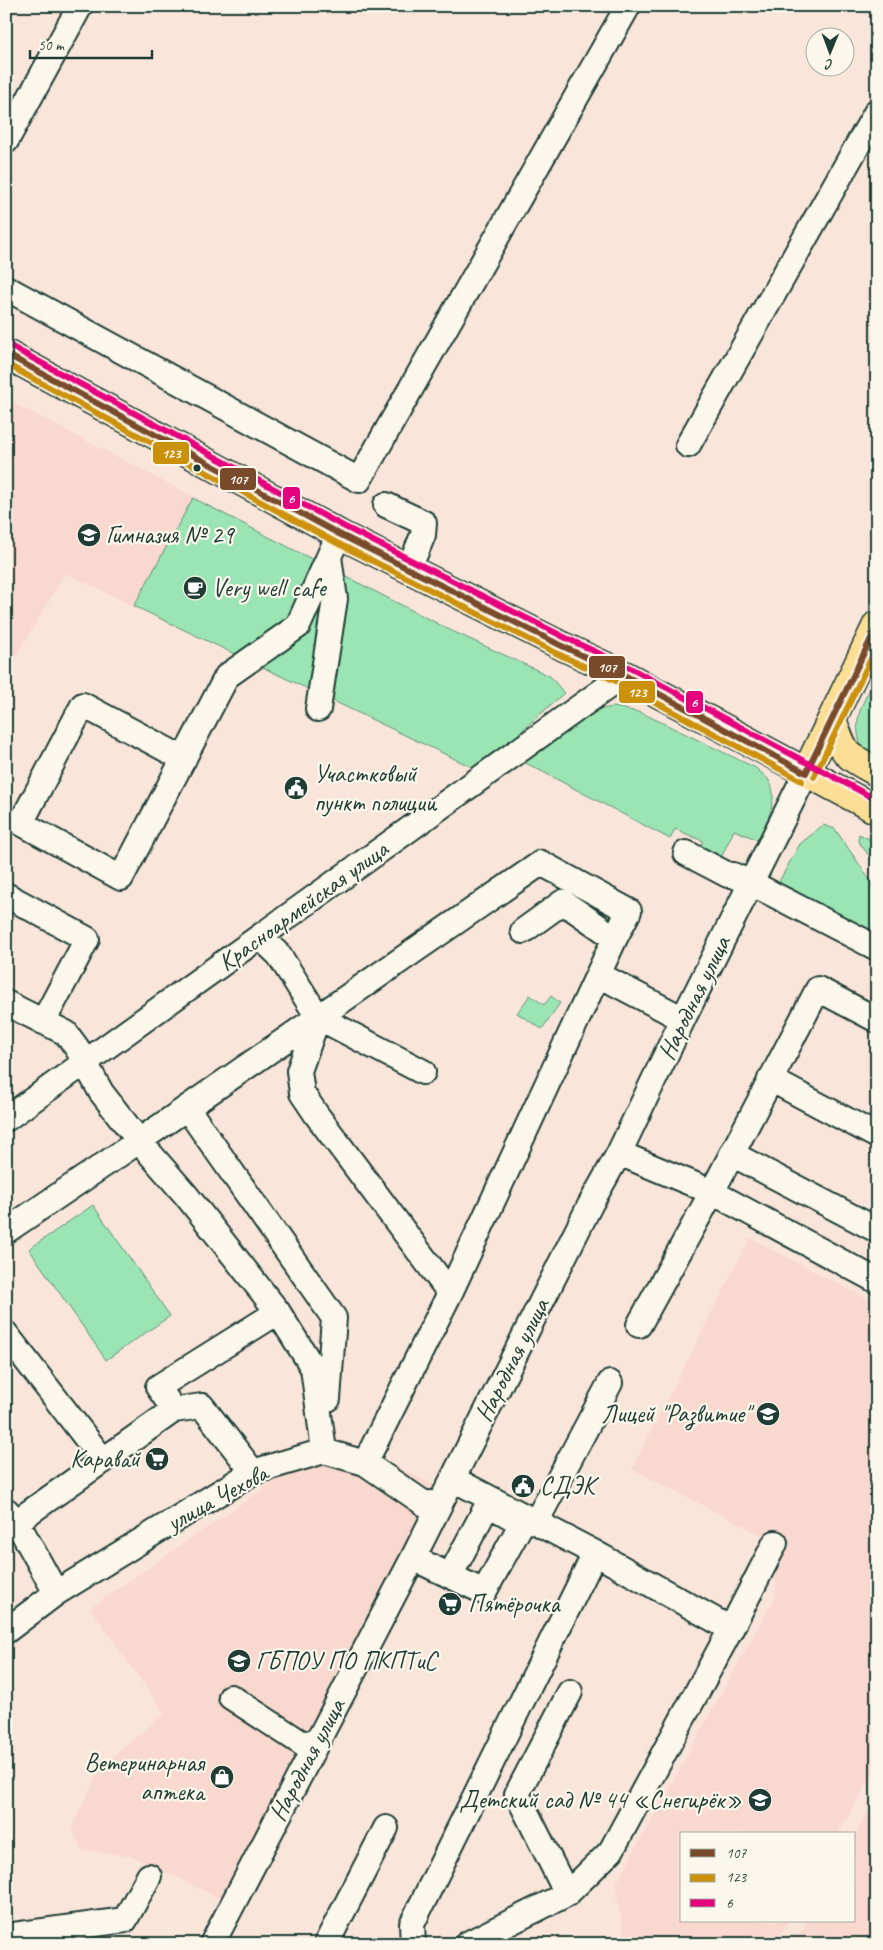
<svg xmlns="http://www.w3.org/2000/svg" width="883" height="1950" font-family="Caveat,sans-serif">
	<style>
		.built { fill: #f9d8cf }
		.green { fill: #9be5b4; stroke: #5d9174 }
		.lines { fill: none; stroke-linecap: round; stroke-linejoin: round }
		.minor-casing { stroke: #1f3d34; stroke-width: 28 }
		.major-casing { stroke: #1f3d34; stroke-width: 31 }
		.minor { stroke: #fbf7ec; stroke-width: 24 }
		.major { stroke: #fcde96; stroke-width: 28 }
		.bus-1-casing { stroke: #fbf7ec; stroke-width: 10 }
		.bus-2-casing { stroke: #fbf7ec; stroke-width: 10 }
		.bus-3-casing { stroke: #fbf7ec; stroke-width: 10 }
		.bus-1 { stroke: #7a4b2a; stroke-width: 6 }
		.bus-2 { stroke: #cc910a; stroke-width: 6 }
		.bus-3 { stroke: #e5007d; stroke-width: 6 }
		.bus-dot { fill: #1f3d34; stroke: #fbf7ec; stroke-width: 2 }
		.labels { text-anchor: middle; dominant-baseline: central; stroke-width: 4.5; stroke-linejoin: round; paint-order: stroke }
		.poi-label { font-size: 25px; fill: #1f3d34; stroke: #fbf7ec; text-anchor: start }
		.street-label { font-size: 25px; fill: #1f3d34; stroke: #fbf7ec }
		.line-badge { stroke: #fbf7ec; stroke-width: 2 }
		.badge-label { font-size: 14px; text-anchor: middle; font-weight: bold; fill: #fff }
	</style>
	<rect width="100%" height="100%" fill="#fae5db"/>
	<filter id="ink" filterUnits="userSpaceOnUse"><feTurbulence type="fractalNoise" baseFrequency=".02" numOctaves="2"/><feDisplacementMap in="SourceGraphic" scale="10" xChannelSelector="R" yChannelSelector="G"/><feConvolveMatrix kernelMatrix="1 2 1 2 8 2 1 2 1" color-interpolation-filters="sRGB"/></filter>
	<g filter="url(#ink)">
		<path class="built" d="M6,399L270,537L213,644L65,573L6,673Z
			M750,1238L877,1304V1766L838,1834H682V1921H788L775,1944H626L615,1886L776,1595L775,1542L632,1469Z
			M337,1438L439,1487L229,1903L135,1857L82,1850L71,1828L103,1764L165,1714L90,1608Z
			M877,1797V1944H794L807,1921H854V1837Z"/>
		<path class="green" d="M193,498L452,631L550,676L564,693L478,770L134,606Z
			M877,675V759L862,751C851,716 862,706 877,675Z
			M614,707L642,713L756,768C759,772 765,775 768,779C781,798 766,823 758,840L734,830L719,862L698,853L703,841L675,829L670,839L524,762L594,710Z
			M823,825L835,829L870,880L877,902V935L777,885L800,844Z
			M859,834L877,843V866L858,841Z
			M530,995L544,1005L551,996L560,1003L542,1029L517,1013Z
			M93,1205L170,1316L106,1360L29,1249Z"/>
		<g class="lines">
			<g class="minor-casing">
				<path id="minor" d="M6,141L80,6
					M6,288L359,480L628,6
					M688,445L877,111
					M386,505L424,523L423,535L409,569
					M318,709L335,599L329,557
					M184,759L83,705L21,823L121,878L227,676L298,626L339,534
					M686,853L728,875H733L751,883L877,948
					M6,895L87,939L43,1022
					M523,931L563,902L615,938
					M260,937L279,955L318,1017L423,1072
					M599,975L683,1019
					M6,1003L66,1033L77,1048L101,1092L139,1141L541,863L629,911L615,938L450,1293L365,1463
					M318,1017L299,1071L302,1093L316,1114L450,1293
					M770,1079L877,1136
					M187,1108L334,1318L328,1399
					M6,1119L624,675
					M619,1153L712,1192L877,1281
					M732,1154L877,1230
					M6,1231L139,1141L186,1195L278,1312L313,1368L324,1451
					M639,1325L712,1192L818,989L877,1020
					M6,1334L103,1460
					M174,1410L202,1406L253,1472
					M453,1479L595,1553L731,1629
					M7,1511L17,1522L56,1593
					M536,1522L610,1383
					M6,1529L174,1410L158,1387L278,1312
					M413,1558L484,1592L522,1523L488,1504L450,1576
					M6,1631L56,1593L253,1472L324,1451L365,1463L425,1504L441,1502
					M231,1697L303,1744L318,1740
					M567,1894L517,1794L570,1692
					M6,1936L125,1920L149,1876
					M212,1944L413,1558L590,1205L619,1153L683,1019L806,773
					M326,1944L386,1828
					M413,1944L412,1924L595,1553
					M467,1944L567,1894L611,1851L731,1629L775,1543"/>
			</g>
			<g class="major-casing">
				<path id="major" d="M6,354L339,534L562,646L624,675L877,810
					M832,719C844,755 844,754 877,772
					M806,773L877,625"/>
			</g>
			<use href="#minor" class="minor"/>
			<use href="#major" class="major"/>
			<g class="bus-1-casing">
				<path id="bus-1" d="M6,354L339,534L562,646L624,675L806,773
					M806,773L877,626"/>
			</g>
			<g class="bus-2-casing">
				<path id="bus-2" d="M6,364L335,542L558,654L620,683L802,781
					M814,777L877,646"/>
			</g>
			<g class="bus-3-casing">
				<path id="bus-3" d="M10,346L343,526L566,638L628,667L877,800"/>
			</g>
			<use href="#bus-1" class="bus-1"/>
			<use href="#bus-2" class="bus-2"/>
			<use href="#bus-3" class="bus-3"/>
		</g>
	</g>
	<defs>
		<g id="school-disc" transform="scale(1.25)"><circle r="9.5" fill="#1f3d34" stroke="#fbf7ec"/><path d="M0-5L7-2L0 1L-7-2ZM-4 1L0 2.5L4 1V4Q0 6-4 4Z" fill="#fff"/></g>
		<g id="cafe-disc" transform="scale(1.25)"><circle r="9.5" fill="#1f3d34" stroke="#fbf7ec"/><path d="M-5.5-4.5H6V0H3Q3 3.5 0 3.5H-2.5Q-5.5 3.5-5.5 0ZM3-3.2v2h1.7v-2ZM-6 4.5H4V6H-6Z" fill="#fff"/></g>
		<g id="civic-disc" transform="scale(1.25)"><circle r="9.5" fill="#1f3d34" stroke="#fbf7ec"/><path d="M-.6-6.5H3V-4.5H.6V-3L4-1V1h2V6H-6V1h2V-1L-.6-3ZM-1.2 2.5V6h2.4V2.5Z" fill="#fff"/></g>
		<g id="supermarket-disc" transform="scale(1.25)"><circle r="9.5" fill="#1f3d34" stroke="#fbf7ec"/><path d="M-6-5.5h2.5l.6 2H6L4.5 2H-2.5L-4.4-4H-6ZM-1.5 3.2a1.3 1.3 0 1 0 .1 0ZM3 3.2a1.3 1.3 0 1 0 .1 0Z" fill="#fff"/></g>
		<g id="university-disc" transform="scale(1.25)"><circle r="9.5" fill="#1f3d34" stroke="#fbf7ec"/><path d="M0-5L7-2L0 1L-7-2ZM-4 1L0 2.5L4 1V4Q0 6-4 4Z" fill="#fff"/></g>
		<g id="shop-disc" transform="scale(1.25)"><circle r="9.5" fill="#1f3d34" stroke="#fbf7ec"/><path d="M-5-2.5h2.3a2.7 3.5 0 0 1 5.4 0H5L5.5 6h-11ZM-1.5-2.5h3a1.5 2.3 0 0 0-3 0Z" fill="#fff"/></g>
	</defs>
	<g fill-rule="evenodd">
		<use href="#school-disc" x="89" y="535"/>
		<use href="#cafe-disc" x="195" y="588"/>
		<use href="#civic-disc" x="296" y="788"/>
		<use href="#school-disc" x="768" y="1414"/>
		<use href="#supermarket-disc" x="157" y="1459"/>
		<use href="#civic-disc" x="523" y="1486"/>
		<use href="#supermarket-disc" x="450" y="1604"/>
		<use href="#university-disc" x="239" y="1661"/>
		<use href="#shop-disc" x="222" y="1777"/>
		<use href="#school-disc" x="760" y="1800"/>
	</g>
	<circle class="bus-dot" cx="197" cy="468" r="4.5"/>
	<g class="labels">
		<g class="poi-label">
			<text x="106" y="535">Гимназия № 29</text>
			<text x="212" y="588">Very well cafe</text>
			<text x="314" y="774">Участковый<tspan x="314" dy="29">пункт полиции</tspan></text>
			<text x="750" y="1414" text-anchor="end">Лицей "Развитие"</text>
			<text x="140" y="1459" text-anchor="end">Каравай</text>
			<text x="540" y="1486">СДЭК</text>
			<text x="468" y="1604">Пятёрочка</text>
			<text x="256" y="1661">ГБПОУ ПО ПКПТиС</text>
			<text x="204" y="1763" text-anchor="end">Ветеринарная<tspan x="204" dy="29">аптека</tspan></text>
			<text x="742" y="1800" text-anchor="end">Детский сад № 44 «Снегирёк»</text>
		</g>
		<g class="street-label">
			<text transform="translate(303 906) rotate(-36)">Красноармейская улица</text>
			<text transform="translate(694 998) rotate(-64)">Народная улица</text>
			<text transform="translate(512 1360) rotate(-63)">Народная улица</text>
			<text transform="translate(217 1498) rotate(-29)">улица Чехова</text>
			<text transform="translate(307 1760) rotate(-62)">Народная улица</text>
		</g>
	</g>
	<g class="line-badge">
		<rect x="152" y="441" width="38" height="24" rx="5" fill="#cc910a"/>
		<rect x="219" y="467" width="38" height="24" rx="5" fill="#7a4b2a"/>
		<rect x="282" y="486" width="19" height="24" rx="5" fill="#e5007d"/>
		<rect x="588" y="655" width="38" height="24" rx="5" fill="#7a4b2a"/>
		<rect x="618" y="680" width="38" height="24" rx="5" fill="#cc910a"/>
		<rect x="685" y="690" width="19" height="24" rx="5" fill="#e5007d"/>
	</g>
	<g class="badge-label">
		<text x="171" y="458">123</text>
		<text x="238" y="484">107</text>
		<text x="291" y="503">6</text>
		<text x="607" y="672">107</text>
		<text x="637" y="697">123</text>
		<text x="694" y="707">6</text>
	</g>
	<rect width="883" height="1950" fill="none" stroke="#fbf7ec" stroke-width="25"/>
	<rect x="12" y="12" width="858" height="1925" fill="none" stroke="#1f3d34" stroke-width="2" filter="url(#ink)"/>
	<rect x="680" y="1832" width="175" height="90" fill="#fbf7ec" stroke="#a3ada2"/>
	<rect x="690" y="1849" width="25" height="8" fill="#7a4b2a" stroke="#a3ada2"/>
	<text x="726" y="1858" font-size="15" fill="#1f3d34">107</text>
	<rect x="690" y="1874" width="25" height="8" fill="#cc910a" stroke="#a3ada2"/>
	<text x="726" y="1882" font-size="15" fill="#1f3d34">123</text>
	<rect x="690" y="1899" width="25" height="8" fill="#e5007d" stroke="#a3ada2"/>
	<text x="726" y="1908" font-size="15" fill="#1f3d34">6</text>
	<g transform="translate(830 52) rotate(181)"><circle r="24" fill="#fbf7ec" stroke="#a3ada2"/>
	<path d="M0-4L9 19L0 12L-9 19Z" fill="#1f3d34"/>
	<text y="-8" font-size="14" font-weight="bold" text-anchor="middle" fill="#1f3d34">С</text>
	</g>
	<path d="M30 50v8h122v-8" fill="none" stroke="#1f3d34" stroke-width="2.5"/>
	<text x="38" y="50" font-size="15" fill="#1f3d34" stroke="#fbf7ec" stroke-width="4" paint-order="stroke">50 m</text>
</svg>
